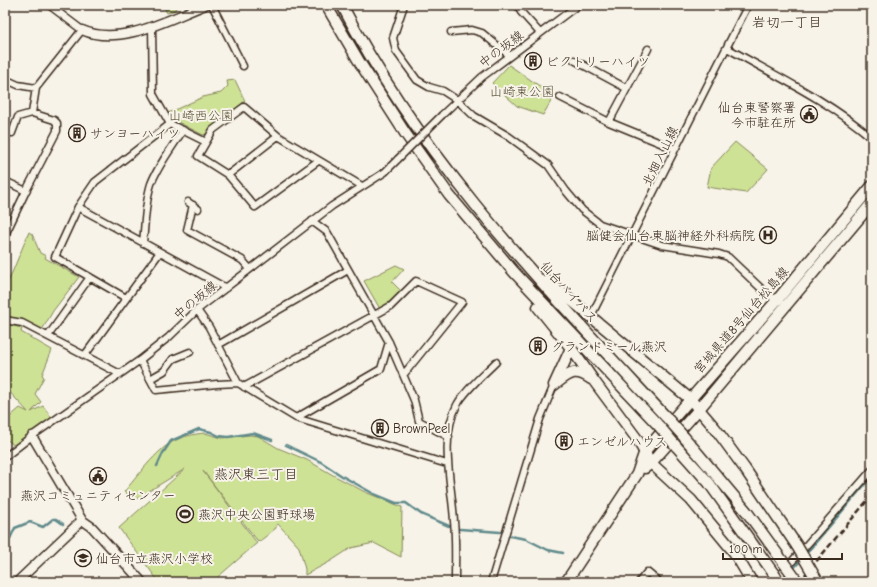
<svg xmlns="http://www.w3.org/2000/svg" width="877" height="587" font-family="'Comic Neue','Klee One',sans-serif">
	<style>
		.green { fill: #cee296; stroke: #84865a }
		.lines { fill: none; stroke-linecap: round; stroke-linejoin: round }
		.stream { stroke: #608a8b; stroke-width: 2.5 }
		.minor-casing { stroke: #3b2a1e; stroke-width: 9 }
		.tertiary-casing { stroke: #3b2a1e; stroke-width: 11 }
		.primary-casing { stroke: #3b2a1e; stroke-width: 13 }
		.trunk-casing { stroke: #3b2a1e; stroke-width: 13 }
		.minor { stroke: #f7f3e8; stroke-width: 6 }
		.tertiary { stroke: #f7f3e8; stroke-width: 8 }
		.primary { stroke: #f7f3e8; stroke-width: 10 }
		.trunk { stroke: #f7f3e8; stroke-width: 10 }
		.rail { stroke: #3b2a1e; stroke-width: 2.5; stroke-dasharray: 6 3; stroke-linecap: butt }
		.minor-bridge-casing { stroke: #3b2a1e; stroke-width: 9; stroke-linecap: butt }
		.trunk-bridge-casing { stroke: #3b2a1e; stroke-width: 13; stroke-linecap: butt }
		.minor-bridge { stroke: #f7f3e8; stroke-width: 6 }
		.trunk-bridge { stroke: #f7f3e8; stroke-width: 10 }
		.labels { text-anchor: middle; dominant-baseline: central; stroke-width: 4; stroke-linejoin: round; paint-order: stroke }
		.street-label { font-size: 13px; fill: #3b2a1e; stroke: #f7f3e8 }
		.poi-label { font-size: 13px; fill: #3b2a1e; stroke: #f7f3e8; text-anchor: start }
		.park-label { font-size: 13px; fill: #584f36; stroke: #f7f3e8 }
		.neighbourhood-label { font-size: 14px; fill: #3b2a1e; stroke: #f7f3e8 }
	</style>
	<rect width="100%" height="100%" fill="#f7f3e8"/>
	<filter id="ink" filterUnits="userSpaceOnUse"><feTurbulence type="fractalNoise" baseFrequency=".025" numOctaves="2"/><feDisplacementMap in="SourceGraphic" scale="8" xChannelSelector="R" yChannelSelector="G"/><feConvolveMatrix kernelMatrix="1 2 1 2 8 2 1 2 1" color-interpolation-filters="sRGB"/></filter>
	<g filter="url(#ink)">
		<path class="green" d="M163,5H177V6L175,10L167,13Z
			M509,65L554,96L543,115L517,106L492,83Z
			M235,80L245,101L210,128L207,134L203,135L170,118L168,113L203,97L221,93L228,86L227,81Z
			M735,142L768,169L746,193L707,187L711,168Z
			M29,232L32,234L40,253L46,256L45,258L79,277L53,311L42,330L26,321L5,316V279L9,280Z
			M396,265L404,269L392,282L402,292L380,309L364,281Z
			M5,324L22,328L21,332L52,350L42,375L44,377L35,394L41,402L31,412L43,406L52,418L16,447L5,438V421L20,408L28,412L5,387Z
			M205,433L222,438L250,435L258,436L278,448L307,460L333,475L365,492L402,507L401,557L374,543L351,548L331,561L305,575V569L299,547L278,524L276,525V528L260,541L257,540L203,471L257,543L212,582H159L119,528L185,469L136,499L124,492C136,478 157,449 174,441C184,436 194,434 205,433Z"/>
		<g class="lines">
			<path class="stream" d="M286,445L321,462L342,476L374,494L396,503H406L421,514L449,526
				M157,466L163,453L171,441L199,429L211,432L219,436L228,437L253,433L272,440
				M460,529L500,532
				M510,536L526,539L548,550L563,553
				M5,549L15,528L30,522L43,527L53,519H56L63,524
				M805,555L872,476
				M792,570L802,559
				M782,582L789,574"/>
			<g class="minor-casing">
				<path id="minor" d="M212,5L243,66
					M404,5L393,38L396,51L417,80L429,87L443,91L457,100L474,116L508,136L548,165L566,191L582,210L600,224L662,245L719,254L728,257L768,295L780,301
					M518,5L521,12L540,33
					M152,26L153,94L170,124L206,142
					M451,32L472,30L482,33L510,56
					M727,48C776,76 829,101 872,138
					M574,60L626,88
					M5,79L18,85L36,88
					M560,97L609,122L675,149
					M442,115L482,77L578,5
					M609,122L648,49
					M5,130L12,133L18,117L32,113
					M318,161L255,207L228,175L198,156L213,130L244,107L278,136L362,186
					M228,175L278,136
					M5,181L26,191
					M188,202L198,209
					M193,205L187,230L242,260L250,269
					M78,207L226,288
					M312,221L327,232L389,342L414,400L419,421L449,437
					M5,235L26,191L57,131V123L54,120L32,113L36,88L82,30L49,5
					M143,243C145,224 145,203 151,184C158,165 172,148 183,130
					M126,298L55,257L78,207L95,182L170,124
					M197,310L209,327L238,383
					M591,316L748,5
					M5,320L22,323L120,374
					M48,336L90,277
					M218,345L348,270
					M85,355L160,252
					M140,360L156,390L217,384L238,383L296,418L447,464
					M150,379L164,371L173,359L190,352
					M244,387L391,306L416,281L462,302L404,374
					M296,418L381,369L389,342
					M5,457L32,436L140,360L169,337L197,310L332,206L385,172L398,159
					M775,581L872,470
					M455,582C455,562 456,541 454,521C452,485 439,439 457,405C465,390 484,374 496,362
					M491,582L540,419L554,385
					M639,582L647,572L659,582"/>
			</g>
			<g class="tertiary-casing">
				<path id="tertiary" d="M82,30C120,47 169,19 205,5
					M82,520L92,527L142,582
					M17,582L82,520L32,436"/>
			</g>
			<g class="primary-casing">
				<path id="primary" d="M645,468L651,463L699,409L872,203
					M566,582L637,474L645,451L778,299L872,186"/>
			</g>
			<g class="trunk-casing">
				<path id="trunk" d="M326,5L360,63L405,133L449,195L514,272L659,426
					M342,5C423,163 546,288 666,417
					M548,281L690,399L715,428L745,469L797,546
					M538,307L571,348L594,381L637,439L651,463L691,500L734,552L752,582
					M555,383L571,348
					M554,385C569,374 574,367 591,379
					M684,437L747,512L784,563
					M676,446L709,483L774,574"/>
			</g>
			<use href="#minor" class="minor"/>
			<use href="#tertiary" class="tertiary"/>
			<use href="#primary" class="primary"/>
			<use href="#trunk" class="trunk"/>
			<path class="rail" d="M799,582L872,495"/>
			<g class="minor-bridge-casing">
				<path id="minor-bridge" d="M398,159L442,115"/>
			</g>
			<g class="trunk-bridge-casing">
				<path id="trunk-bridge" d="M666,417L684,437
					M659,426L676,446
					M797,546L818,582
					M784,563L798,582
					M774,574L779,582"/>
			</g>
			<use href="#minor-bridge" class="minor-bridge"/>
			<use href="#trunk-bridge" class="trunk-bridge"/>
		</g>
	</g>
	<defs>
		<g id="building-ring" transform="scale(0.9)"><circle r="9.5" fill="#f7f3e8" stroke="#3b2a1e" stroke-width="1.5"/><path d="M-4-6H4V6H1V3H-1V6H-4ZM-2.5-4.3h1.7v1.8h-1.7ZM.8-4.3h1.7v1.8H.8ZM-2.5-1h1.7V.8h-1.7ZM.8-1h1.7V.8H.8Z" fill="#3b2a1e"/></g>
		<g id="civic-ring" transform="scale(0.9)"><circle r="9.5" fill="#f7f3e8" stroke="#3b2a1e" stroke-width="1.5"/><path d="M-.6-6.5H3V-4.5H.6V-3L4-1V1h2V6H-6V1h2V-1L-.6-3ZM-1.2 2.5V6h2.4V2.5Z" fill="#3b2a1e"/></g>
		<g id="hospital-ring" transform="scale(0.9)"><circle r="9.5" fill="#f7f3e8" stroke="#3b2a1e" stroke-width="1.5"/><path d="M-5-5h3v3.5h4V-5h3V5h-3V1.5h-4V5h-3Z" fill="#3b2a1e"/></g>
		<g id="stadium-ring" transform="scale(0.9)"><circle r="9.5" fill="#f7f3e8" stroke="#3b2a1e" stroke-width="1.5"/><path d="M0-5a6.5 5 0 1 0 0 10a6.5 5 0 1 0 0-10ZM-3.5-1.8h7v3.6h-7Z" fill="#3b2a1e"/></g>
		<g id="school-ring" transform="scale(0.9)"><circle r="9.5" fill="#f7f3e8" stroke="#3b2a1e" stroke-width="1.5"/><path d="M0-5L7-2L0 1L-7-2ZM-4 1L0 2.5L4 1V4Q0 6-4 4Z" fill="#3b2a1e"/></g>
	</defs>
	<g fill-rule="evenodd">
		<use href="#building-ring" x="533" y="61"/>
		<use href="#civic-ring" x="809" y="114"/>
		<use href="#building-ring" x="77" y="133"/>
		<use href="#hospital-ring" x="768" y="235"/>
		<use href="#building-ring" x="538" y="346"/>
		<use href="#building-ring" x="380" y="428"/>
		<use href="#building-ring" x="564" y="441"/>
		<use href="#civic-ring" x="98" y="476"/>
		<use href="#stadium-ring" x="185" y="514"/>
		<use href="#school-ring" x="83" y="558"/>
	</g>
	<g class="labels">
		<g class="street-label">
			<text transform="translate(501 49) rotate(-37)">中の坂線</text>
			<text transform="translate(660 156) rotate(-64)">北畑入山線</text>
			<text transform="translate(569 292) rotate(48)">仙台バイパス</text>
			<text transform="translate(195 300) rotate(-40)">中の坂線</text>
			<text transform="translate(741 320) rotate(-49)">宮城県道8号仙台松島線</text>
		</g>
		<g class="poi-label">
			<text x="546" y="61">ビクトリーハイツ</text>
			<text x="796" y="107" text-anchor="end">仙台東警察署<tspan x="796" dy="15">今市駐在所</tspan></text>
			<text x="90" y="133">サンヨーハイツ</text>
			<text x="755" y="235" text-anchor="end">脳健会仙台東脳神経外科病院</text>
			<text x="551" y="346">グランドミール燕沢</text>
			<text x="393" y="428">BrownPeel</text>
			<text x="577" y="441">エンゼルハウス</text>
			<text x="98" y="495" text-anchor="middle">燕沢コミュニティセンター</text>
			<text x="198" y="514">燕沢中央公園野球場</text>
			<text x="96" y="558">仙台市立燕沢小学校</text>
		</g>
		<g class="park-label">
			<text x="522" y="91">山崎東公園</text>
			<text x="201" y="115">山崎西公園</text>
		</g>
		<g class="neighbourhood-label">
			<text x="787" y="22">岩切一丁目</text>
			<text x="256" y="474">燕沢東三丁目</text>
		</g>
	</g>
	<rect width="877" height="587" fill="none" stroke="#f7f3e8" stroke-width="20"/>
	<rect x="10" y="10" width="857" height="567" fill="none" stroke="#3b2a1e" stroke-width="1.5" filter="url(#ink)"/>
	<path d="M723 553v6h119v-6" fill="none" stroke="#3b2a1e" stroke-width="2"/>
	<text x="729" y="553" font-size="12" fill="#3b2a1e" stroke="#f7f3e8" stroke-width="3" paint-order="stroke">100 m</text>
</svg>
